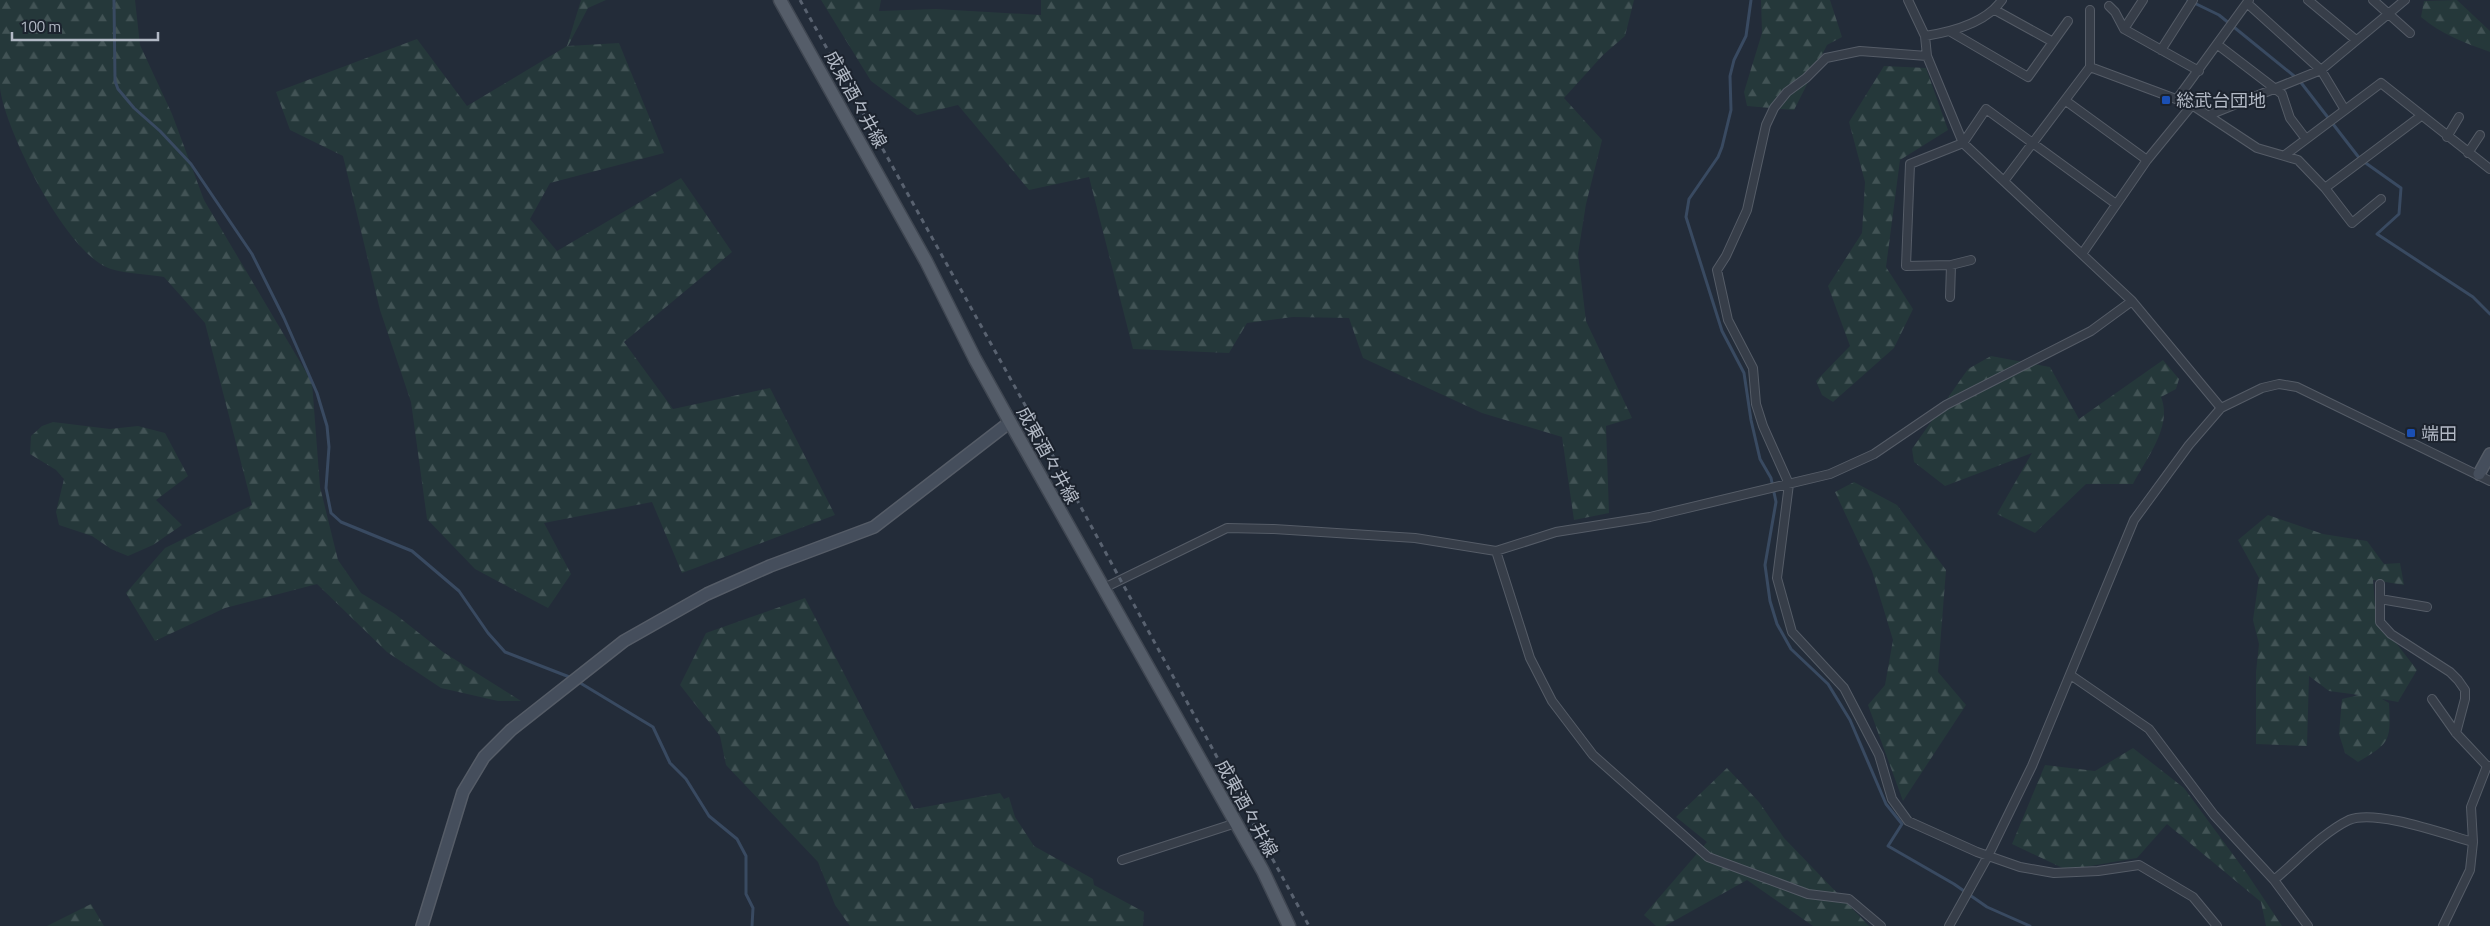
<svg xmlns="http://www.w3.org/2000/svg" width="2490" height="926" font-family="'Titillium Web','Noto Sans JP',sans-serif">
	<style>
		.forest { fill: url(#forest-firs) }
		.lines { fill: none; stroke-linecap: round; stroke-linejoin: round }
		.stream { stroke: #394a61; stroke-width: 3 }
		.street-casing { stroke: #555c67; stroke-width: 10 }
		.secondary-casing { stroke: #555c67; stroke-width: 14 }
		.primary-casing { stroke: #404752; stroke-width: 15 }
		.street { stroke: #373e49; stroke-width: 8 }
		.secondary { stroke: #454e5c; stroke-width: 11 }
		.primary { stroke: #555d69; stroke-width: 12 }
		.rail { stroke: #596270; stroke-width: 3; stroke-dasharray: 5 5; stroke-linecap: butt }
		.transit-dot { fill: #1a4fb4; stroke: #1c232e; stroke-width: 2 }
		.labels { text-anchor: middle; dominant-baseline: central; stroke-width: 4; stroke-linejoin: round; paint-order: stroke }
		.street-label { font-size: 18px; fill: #b2b9c5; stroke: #1c232e }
		.poi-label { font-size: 18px; fill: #b2b9c5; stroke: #1c232e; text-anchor: start }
	</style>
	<defs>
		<pattern id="forest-firs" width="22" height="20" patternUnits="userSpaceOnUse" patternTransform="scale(1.25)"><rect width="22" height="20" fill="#25383a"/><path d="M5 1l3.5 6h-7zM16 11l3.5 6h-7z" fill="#425355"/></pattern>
	</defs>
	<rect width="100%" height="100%" fill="#232c39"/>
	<path class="forest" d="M0,0H135L140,45L172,114L204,200L312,382L320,487L338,560L361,593L395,614L443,652L521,701H498L441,688L387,652L317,584L225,608L155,641L126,593L165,548L252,505L205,323L164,277C147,274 128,274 111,269C68,256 5,131 0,88C0,60 0,29 0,0Z
		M581,0H606L588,8L568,46L619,43L664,153L550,183L530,219L557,251L681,178L732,252L624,342L673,409L770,388L835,515L682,573L652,502L544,523L571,574L548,608L475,569L427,519L411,402L380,310L343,156L290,130L276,92L417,39L467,106L567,46Z
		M821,0H881L879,11L936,9L1041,15V0H1634L1625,36L1603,55L1564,98L1602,140L1586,204L1578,254L1586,321L1632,418L1606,426L1609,513L1574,520L1562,437L1482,413L1363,358L1349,318L1293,317L1247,323L1229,353L1133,349L1089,177L1029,190L958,105L917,115L871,81Z
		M1761,0H1830L1842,37L1827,45L1794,110L1747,106L1744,92L1762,33Z
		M2457,0L2490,31V52C2465,43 2441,34 2421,17L2424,1Z
		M1884,66L1926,68L1948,130L1900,160L1886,267L1913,309L1894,348L1833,402L1822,395L1816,381L1850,346L1828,286L1862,233L1865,182L1849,122Z
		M1991,356L2050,367L2079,419L2163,360L2179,379L2176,389L2161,397C2173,426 2146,459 2133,484H2086L2035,533L1997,514L2032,453L1945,486L1914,462L1912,449L1968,369Z
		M53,422L110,429L138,426L165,433L188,476L156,500L182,525L153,545L128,556L111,549L92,536L59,525L56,512L64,479L56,470L30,454L31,436L42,426Z
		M1854,482L1897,505L1946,570L1938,672L1966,705L1903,801L1868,705L1885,685L1893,640L1872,571L1835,492Z
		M2268,515L2323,534L2367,541L2384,564L2400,563L2404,585L2373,580L2376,617L2417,670L2398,702L2382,699L2389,703C2391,741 2390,743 2358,762L2345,753L2339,734L2342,699L2359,695L2329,691L2309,676L2307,746L2256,744V672L2259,644L2253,620L2259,578L2238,540Z
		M805,598L914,809L1000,793L1004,799L1009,797L1015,817L1034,846L1093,879L1094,885L1144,912L1143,926H850L835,905L818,862L726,765L720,736L680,685L706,633Z
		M2133,748L2184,788L2248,875L2282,926H2266L2261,902L2167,824L2137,858L2067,870L2012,844L2045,765L2095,771Z
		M1727,768L1759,802L1784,838L1869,926H1813L1747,880L1665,926H1656L1644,915L1707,842L1676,817Z
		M91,904L104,926H47Z"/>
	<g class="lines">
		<path class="stream" d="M114,0L115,81L118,89L134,108L160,131L191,164L252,254L284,318L317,393L327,426L329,447L326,488L331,513L341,522L412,551L459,591L488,633L505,652L572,678
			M1751,0L1746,36L1734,60L1730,76L1731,110L1722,147L1718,157L1689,199L1686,217L1722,331L1744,373L1751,420L1760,459L1771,478L1776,502L1765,565L1770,601L1777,624L1791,649L1828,684L1850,720L1886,804L1902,824L1888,846L1954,884L1987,907L2030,926
			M2188,0L2219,15L2299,80L2360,159L2401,188L2399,214L2377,234L2473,297L2490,314
			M577,681L653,727L670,763L686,779L709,816L737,839L746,856V894L753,908L752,926"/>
		<g class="street-casing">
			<path id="street" d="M1908,0L1925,36L1927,56L1963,143L2132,301L2221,408
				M2308,0L2356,40
				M2373,0L2410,33
				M2247,3L2321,70L2345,110
				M2109,6L2115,12L2124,29L2199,71
				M1995,10L2053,42
				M2124,29L2143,0
				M1951,32L2028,77L2068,21
				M1925,36C1951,32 1986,23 2002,0
				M2218,45L2282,94L2290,118L2306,139
				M2161,50L2193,0
				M1927,56L1860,51L1826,58L1806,78L1787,92L1774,108L1766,125L1747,210L1726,256L1717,270L1728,320L1753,368L1756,404L1763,426L1789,484L1777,578L1792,632L1844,688L1879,755L1892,799L1908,821L1977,852L2020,867L2054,873L2098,871L2139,865L2193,897L2217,926
				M2090,67L2192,105L2257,148L2298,160L2325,188L2352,223L2381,199
				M2177,99L2249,0
				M2066,101L2147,160
				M2209,115L2321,70L2405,0
				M2447,137L2459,117
				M2468,153L2480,135
				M2285,155L2381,83L2490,169
				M2004,181L2090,67V10
				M2325,188L2421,116
				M2082,254L2147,160L2192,105
				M1971,260L1951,265L1906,266L1910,164L1963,143L1986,109L2116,204
				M1950,297L1951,265
				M1496,551L1530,658L1552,701L1593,755L1708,857L1808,894L1849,899L1881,926
				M2380,584V622L2391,634L2450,672L2458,680L2465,690V699L2456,733
				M1104,588L1227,528L1274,529L1415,538L1496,551L1556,532L1650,517L1830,474L1874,454L1946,405L2091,331L2132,301
				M2380,599L2427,607
				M2072,676L2149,729L2214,815L2274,880L2308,926
				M2432,699L2456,733L2487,766
				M1122,860L1236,823
				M2274,880C2297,861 2322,833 2349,820C2376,809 2444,834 2473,842
				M1949,926L1988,856L2032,766L2134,520L2189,445L2221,408L2262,388L2279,384L2297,387L2490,481
				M2443,926L2470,870L2473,842L2471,807L2487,766H2490"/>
		</g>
		<g class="secondary-casing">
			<path id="secondary" d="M2479,474L2490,454
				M422,926L463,792L484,757L511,730L624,641L707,594L770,566L874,527L1010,422"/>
		</g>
		<g class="primary-casing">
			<path id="primary" d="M780,0L926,261L975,359L1010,422L1263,871L1289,926"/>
		</g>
		<use href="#street" class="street"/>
		<use href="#secondary" class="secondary"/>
		<use href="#primary" class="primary"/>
		<path class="rail" d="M800,0L1040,432L1309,926"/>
	</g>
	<g class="transit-dot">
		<rect x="2161" y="95" width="10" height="10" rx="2.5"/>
		<rect x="2406" y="428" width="10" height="10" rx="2.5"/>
	</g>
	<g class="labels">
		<g class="street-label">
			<text transform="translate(856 99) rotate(61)">成東酒々井線</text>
			<text transform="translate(1048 455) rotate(61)">成東酒々井線</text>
			<text transform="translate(1247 808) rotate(61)">成東酒々井線</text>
		</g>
		<g class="poi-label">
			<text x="2176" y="100">総武台団地</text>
			<text x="2421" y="433">端田</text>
		</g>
	</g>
	<path d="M12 32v8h146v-8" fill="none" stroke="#b2b9c5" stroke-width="2.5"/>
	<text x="20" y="32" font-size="15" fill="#b2b9c5" stroke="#1c232e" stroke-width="4" paint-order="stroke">100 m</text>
</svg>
